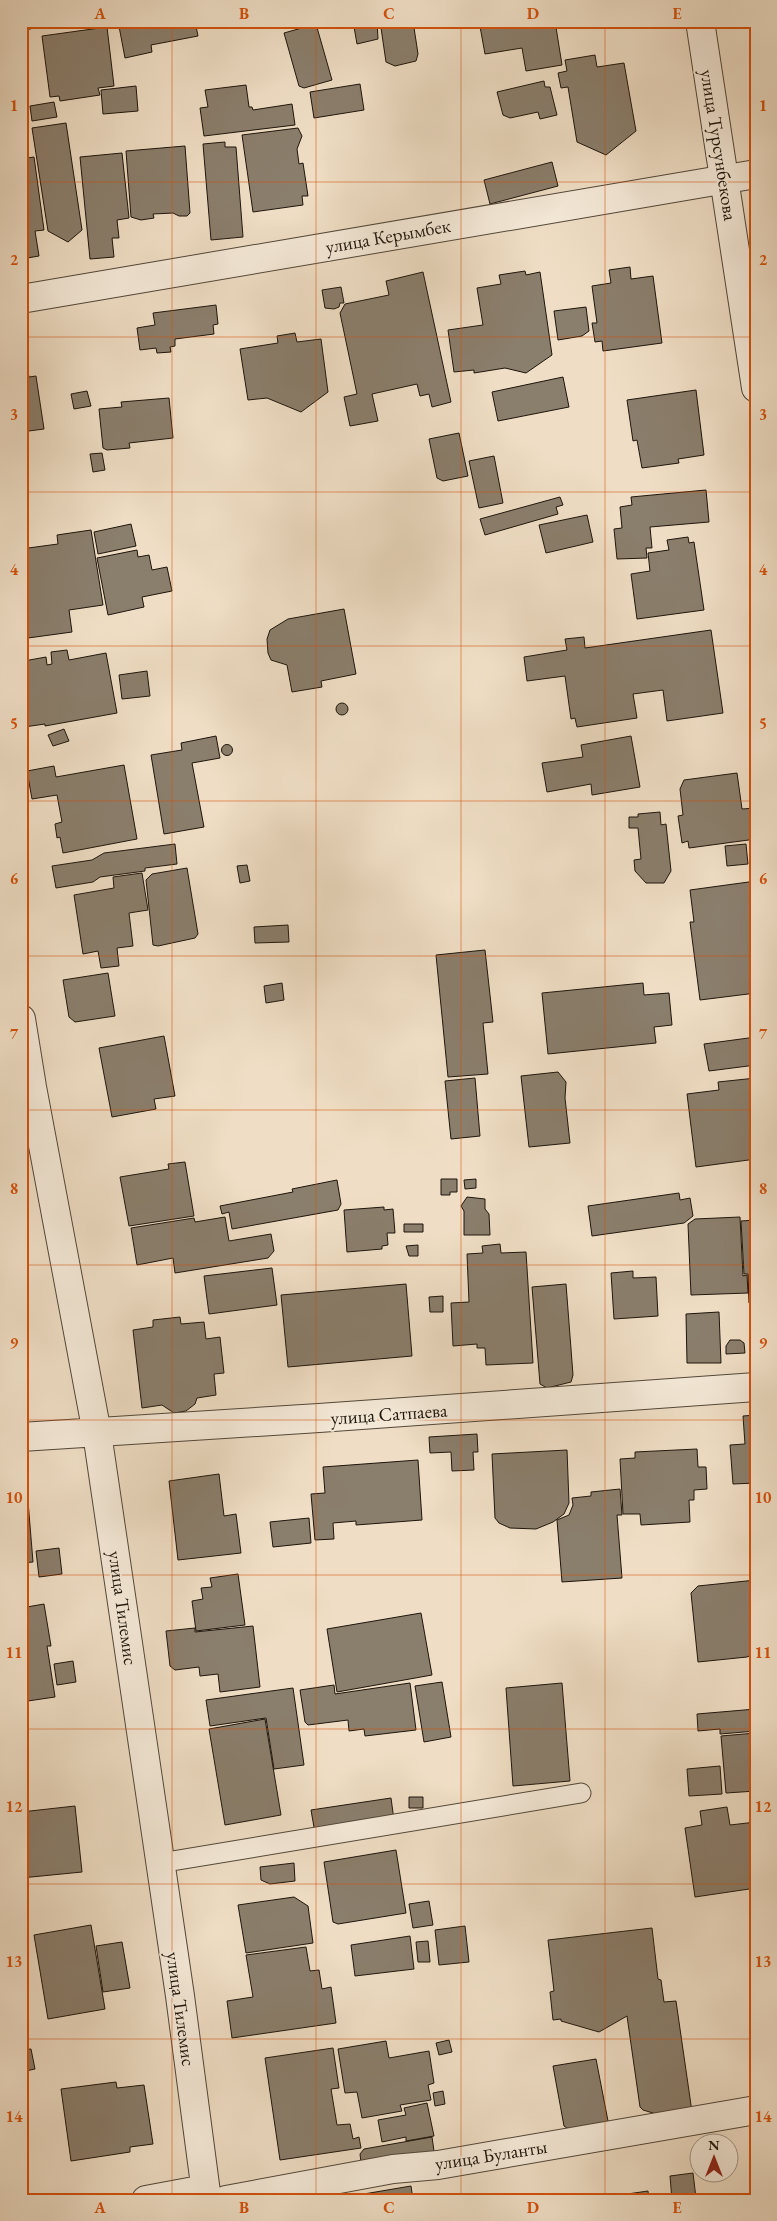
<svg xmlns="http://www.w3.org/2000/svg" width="777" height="2221" font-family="'EB Garamond',serif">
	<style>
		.building { fill: #8a7e6c; stroke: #1d150c }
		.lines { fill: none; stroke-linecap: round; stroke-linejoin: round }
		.service-casing { stroke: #52473a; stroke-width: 21 }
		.minor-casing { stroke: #52473a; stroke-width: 30 }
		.tertiary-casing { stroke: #52473a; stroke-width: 30 }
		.service { stroke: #f5ead9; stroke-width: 19 }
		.minor { stroke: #f5ead9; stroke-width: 28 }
		.tertiary { stroke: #f5ead9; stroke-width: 28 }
		.grid { fill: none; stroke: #d4520c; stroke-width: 1; stroke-opacity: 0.55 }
		.labels { text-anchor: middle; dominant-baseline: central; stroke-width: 4; stroke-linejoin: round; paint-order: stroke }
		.street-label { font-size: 19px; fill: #1d150c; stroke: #f5ead9 }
		.neatline { fill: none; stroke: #d4520c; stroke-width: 2 }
		.grid-label { font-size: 16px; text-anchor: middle; font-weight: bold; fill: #d4520c }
	</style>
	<rect width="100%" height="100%" fill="#efdec5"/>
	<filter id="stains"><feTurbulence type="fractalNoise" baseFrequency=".004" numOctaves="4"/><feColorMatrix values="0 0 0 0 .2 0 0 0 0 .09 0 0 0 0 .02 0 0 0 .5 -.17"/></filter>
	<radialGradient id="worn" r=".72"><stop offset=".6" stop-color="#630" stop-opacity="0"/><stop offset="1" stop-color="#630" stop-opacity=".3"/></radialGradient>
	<path class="building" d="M21,21H42L43,26L21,31Z
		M118,21H195L198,36L151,45L152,52L125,58Z
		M353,21H377L378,39L357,44Z
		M380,21H413L418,54L416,61L395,66L386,62Z
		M479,21H555L562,65L526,71L522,48L485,54Z
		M316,24L332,80L304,88L299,86L284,33Z
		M107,27L114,86L98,88L100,95L60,101L59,96L50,97L42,36Z
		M595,55L597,67L624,63L636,131L606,155L577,142L568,87L561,88L558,73L567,71L565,60Z
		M544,81L545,87H550L557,115L540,119L538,112L510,118L503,115L497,92Z
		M360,84L364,110L314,118L310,92Z
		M246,85L249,107H252L253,110L292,104L295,125L204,136L200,108L208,107L205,90Z
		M136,86L138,111L103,114L101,90Z
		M54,102L57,117L32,121L30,106Z
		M66,123L82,230L68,242L48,231L32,128Z
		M298,128L302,136L297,149L299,164L303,163L308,196H302L303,205L253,212L242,135Z
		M225,142V147H236L243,237L211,240L203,144Z
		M185,146L190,213L187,216H179L173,213L153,214L154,218L141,220L131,217L126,151Z
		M122,153L129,218L117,220L119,238H112L114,257L90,259L80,157Z
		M34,157L44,230L35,231L39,256L21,259V159Z
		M552,162L558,186L490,204L484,180Z
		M630,267L631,279L653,276L662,343L603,351L602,341L595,342L592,323H597L592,286L611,283L609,270Z
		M525,271L526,275L540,272L552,355L526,373L505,368L474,373V370L454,372L448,330L483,325L477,288L501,284L499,275Z
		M423,272L451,402L432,407L429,394L420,396L417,384L372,394L378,421L350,426L344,397L357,394L340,313L345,304L389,295L386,281Z
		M341,287L344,303H340L339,307L334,309L325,308L322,290Z
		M216,305L218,324L213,325L214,334L175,339V346L170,347L171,352L157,353L156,348L140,350L137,328L155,325L153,313Z
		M586,307L589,331L582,336L558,340L554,311Z
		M295,333L297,342L321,339L328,392L301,412L267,398L248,400L240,349L278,343L277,336Z
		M27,368L29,377L36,376L44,429L21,432V369Z
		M563,377L569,407L498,421L492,392Z
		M696,390L704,455L678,459L679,463L642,468L637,440L633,441L627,400Z
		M87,391L91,406L74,409L71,394Z
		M169,398L173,438L129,443L130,448L107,450L103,448L99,409L122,407L121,402Z
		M459,433L468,476L443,481L437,478L429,439Z
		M102,453L105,470L93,472L90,454Z
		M494,456L503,503L479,508L469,461Z
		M706,490L709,522L650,527L652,548H646L647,558L617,559L614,529L622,528L620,507L632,505L631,497Z
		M560,497L563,505L556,507L558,514L485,535L480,519Z
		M587,515L593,542L546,553L539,525Z
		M131,524L136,546L98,554L94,532Z
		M91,530L103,605L69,610L72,632L28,638L21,596V549L58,544L57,535Z
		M688,537L689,543L694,542L704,610L637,619L631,574L650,571L648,553L669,550L667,540Z
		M137,550L138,557L149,555L152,570L167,567L172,591L142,597L144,607L108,615L97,558Z
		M344,609L356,674L321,681L322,687L292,692L287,665L271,660L268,653L267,639L270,630L288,619Z
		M711,630L723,713L667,721L663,690L633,694L637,718L577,727L575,718L571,719L565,676L527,681L524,657L567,650L565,639L584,637L585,648Z
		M67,650L69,660L106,653L117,713L45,726V724L24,727L21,709V669H25L24,661L46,657L47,665L52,664L51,652Z
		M147,671L150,696L122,699L119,675Z
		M336 709a6 6 0 1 1 12 0a6 6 0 1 1-12 0Z
		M64,729L69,741L53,746L48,735Z
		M216,736L220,758L192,763L204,827L164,834L151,755L182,750L181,743Z
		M631,736L640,787L592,795L591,784L547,792L542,763L583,757L581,745Z
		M221.5 750a5.5 5.5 0 1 1 11 0a5.5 5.5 0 1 1-11 0Z
		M124,765L137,839L63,853L60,837L57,838L55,824L62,822L57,795L32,799L27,771L54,766L56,777Z
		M737,773L742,809L756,808V839L689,848L688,841L682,843L678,816L683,815L680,789L684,780Z
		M660,812L661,825L666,824L671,871L664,883H646L635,871L634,860L641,859L638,828H629V817H638V814Z
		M175,844L177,864L145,868V871L100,877L93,882L56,888L52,866L92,860L104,853Z
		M746,844L748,864L727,866L725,846Z
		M247,865L250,881L240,883L237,866Z
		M187,868L198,934L195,938L158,946L153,945L146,880L152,874Z
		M142,873L148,910L129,913L133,946L117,948L119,966L101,968L98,951L83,954L74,895L114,888L113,877Z
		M756,881V993L700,1000L690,922H694L690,890Z
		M288,925L289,942L255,943L254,927Z
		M485,950L493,1022L483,1023L488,1074L448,1077L436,955Z
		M108,973L115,1016L75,1022L69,1017L63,980Z
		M282,983L284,1000L266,1003L264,986Z
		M643,983L644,995L669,993L672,1025L654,1027L656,1043L548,1054L542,993Z
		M164,1036L175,1096L154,1099L156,1109L112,1117L99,1048Z
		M756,1037V1065L709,1071L704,1044Z
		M558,1072L566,1082L565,1098L570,1143L529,1147L521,1076Z
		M475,1078L480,1136L451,1139L445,1081Z
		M756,1078V1159L696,1167L687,1094L719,1090L718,1082Z
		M185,1162L194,1216L129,1226L120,1177L169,1169L168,1164Z
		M441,1179H457V1192H450V1195H441Z
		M476,1179V1188L465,1189L464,1180Z
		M337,1180L341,1204L338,1210L232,1229L229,1212L222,1214L220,1206L293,1192L292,1189Z
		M679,1193L680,1200L690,1198L693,1216L684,1223L592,1236L588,1206Z
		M467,1197L485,1199V1209L489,1214L490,1235H464V1211L461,1206Z
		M384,1207V1210L393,1209L395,1233H387L388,1245L382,1246V1249L347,1252L344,1210Z
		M225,1217L229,1241L271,1234L274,1251L268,1258L175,1273L173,1258L137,1265L131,1228L194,1218L195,1222Z
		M740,1217L743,1276L747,1275L748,1293L691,1295L688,1224L695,1219Z
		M756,1220V1305L749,1303L748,1274H744L741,1221Z
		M404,1224H423V1232H404Z
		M500,1244L501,1253L526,1252L533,1363L486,1365L485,1348H477V1344L453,1346L451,1303L469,1302L467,1254L483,1253L482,1246Z
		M418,1245V1256H409L406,1246Z
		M272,1268L277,1305L209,1314L204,1276Z
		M633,1271V1278L656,1277L658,1316L614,1319L611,1273Z
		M406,1284L412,1356L288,1367L281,1295Z
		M566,1284L573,1375L571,1382L547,1388L540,1384L532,1287Z
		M443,1296V1312H430L429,1297Z
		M719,1312L721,1363H687L686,1314Z
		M180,1317L181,1324L204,1322L206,1339L220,1337L224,1373L214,1374L216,1395L197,1398L195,1404L186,1411L174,1413L162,1405L142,1408L133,1330L153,1327V1320Z
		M730,1340H740L744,1343L745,1353L726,1354V1346Z
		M756,1415V1483L733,1484L730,1445L745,1444L743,1416Z
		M477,1434L478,1452H473L474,1470L452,1471L451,1452L430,1453L429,1437Z
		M697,1449L698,1467H706L707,1489L694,1490V1500H689L690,1522L641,1525L640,1514H623L620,1459L635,1458V1452Z
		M567,1450L569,1503L564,1514L553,1522L536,1529L510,1528L499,1523L495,1518L492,1454Z
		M418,1460L422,1520L356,1525V1521L333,1523L334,1539L315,1540L311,1494L325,1493L323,1467Z
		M219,1474L224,1516L236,1514L241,1553L178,1560L169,1481Z
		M21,1489H27L33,1562L21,1563Z
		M620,1489L622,1515H617L622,1578L562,1582L557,1520L569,1515L573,1505L572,1498L591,1496V1492Z
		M309,1518L311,1543L273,1547L270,1522Z
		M59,1548L62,1574L39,1577L36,1551Z
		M238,1574L245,1625L196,1631L192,1601L203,1599L201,1588L212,1587L210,1578Z
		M756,1580V1653L747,1657L698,1662L691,1593L698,1586Z
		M44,1604L51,1646H47L55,1697L21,1702V1608Z
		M421,1613L432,1675L337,1692L327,1629Z
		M253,1626L260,1687L220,1692L218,1674L200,1676L199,1667L175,1670L170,1666L166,1631L195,1628V1632Z
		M73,1661L76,1682L57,1685L54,1664Z
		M442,1682L451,1737L424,1742L415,1686Z
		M410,1683L416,1730L365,1736L364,1729L349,1731L348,1720L308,1725L305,1722L300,1690L334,1685L335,1694Z
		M562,1683L570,1781L513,1786L506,1688Z
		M293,1688L304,1765L274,1769L266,1718L210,1726L206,1700Z
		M756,1709V1731L720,1734V1729L698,1731L697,1714Z
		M265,1719L281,1815L225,1825L209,1729Z
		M756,1733V1791L726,1793L721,1736Z
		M720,1766L722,1794L689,1796L687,1769Z
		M409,1797H423V1808H409Z
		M391,1798L394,1820L315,1833L311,1810Z
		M75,1806L82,1872L21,1878V1812Z
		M727,1807L730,1825L756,1822V1888L695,1897L685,1828L702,1825L700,1811Z
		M396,1850L406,1913L338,1924L333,1922L324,1862Z
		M294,1863L295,1881L270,1884L261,1880L260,1867Z
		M294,1897L308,1906L313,1943L246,1953L238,1905Z
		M429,1901L433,1925L413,1928L409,1904Z
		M91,1925L105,2009L48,2019L34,1935Z
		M465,1926L469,1962L439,1965L435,1930Z
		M652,1928L658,1979L661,1980L664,2002L676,2001L692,2112L663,2116L643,2110L640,2107L627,2016L599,2032L561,2021V2019L553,2020L550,1992L554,1991L548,1940Z
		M410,1936L414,1969L355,1976L351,1945Z
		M428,1941L430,1962H418L416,1942Z
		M122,1942L130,1988L103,1992L96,1946Z
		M306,1947L310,1971L319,1970L322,1989L331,1987L336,2023L232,2038L227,2001L253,1997L246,1955Z
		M449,2040L452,2052L439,2055L436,2043Z
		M386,2041L389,2058L429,2051L434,2083L428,2085L431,2100L400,2105L402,2111L362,2118L357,2092L345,2093L338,2049Z
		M333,2048L339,2088L331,2089L337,2125L350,2124L353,2139L359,2137L361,2148L280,2160L265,2058Z
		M31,2049L35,2069L21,2072V2050Z
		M596,2059L608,2121L600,2129L570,2130L564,2126L553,2066Z
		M116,2082L117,2088L144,2085L153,2144L130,2147V2152L71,2161L61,2089Z
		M443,2091L445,2104L435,2106L433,2093Z
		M427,2103L434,2136L406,2141V2137L382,2142L378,2120L406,2115L404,2108Z
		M432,2137L435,2158L362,2171L360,2154L364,2149Z
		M693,2173L696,2198L701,2197V2200H672L670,2176Z
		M411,2186L413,2200H352V2196Z
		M648,2191L649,2200H586Z"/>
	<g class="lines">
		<g class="service-casing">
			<path id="service" d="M160,1863L581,1793"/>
		</g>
		<g class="minor-casing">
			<path id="minor" d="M21,299L756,174
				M21,1019L32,1087L97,1433L180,1996L207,2200
				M21,1437L319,1418L756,1387
				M146,2200L205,2189
				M226,2200L393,2169L438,2165L756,2110"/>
		</g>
		<g class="tertiary-casing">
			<path id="tertiary" d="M700,21L756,388"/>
		</g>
		<use href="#service" class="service"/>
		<use href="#minor" class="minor"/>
		<use href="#tertiary" class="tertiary"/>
	</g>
	<path class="grid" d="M172,21V2200M316,21V2200M461,21V2200M605,21V2200M21,182H756M21,337H756M21,492H756M21,646H756M21,801H756M21,956H756M21,1110H756M21,1265H756M21,1420H756M21,1575H756M21,1729H756M21,1884H756M21,2039H756"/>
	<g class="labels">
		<g class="street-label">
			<text transform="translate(719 145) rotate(81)">улица Турсунбекова</text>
			<text transform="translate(388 236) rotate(-10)">улица Керымбек</text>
			<text transform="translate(389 1414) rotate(-4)">улица Сатпаева</text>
			<text transform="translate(123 1608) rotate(82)">улица Тилемис</text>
			<text transform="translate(181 2009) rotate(82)">улица Тилемис</text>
			<text transform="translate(491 2155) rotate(-9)">улица Буланты</text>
		</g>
	</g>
	<rect width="777" height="2221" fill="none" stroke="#efdec5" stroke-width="55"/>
	<g transform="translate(714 2158)"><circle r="24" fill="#f5ead9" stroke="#9f9587"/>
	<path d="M0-4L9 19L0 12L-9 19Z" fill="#8f2418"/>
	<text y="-8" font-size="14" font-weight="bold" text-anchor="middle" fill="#1d150c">N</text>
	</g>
	<rect x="28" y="28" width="722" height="2166" class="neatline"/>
	<g class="grid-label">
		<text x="100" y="19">A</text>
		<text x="244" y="19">B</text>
		<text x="389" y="19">C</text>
		<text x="533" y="19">D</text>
		<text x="677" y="19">E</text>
		<text x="14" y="111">1</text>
		<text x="763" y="111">1</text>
		<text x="14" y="265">2</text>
		<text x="763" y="265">2</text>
		<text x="14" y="420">3</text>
		<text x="763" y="420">3</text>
		<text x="14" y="575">4</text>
		<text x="763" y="575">4</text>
		<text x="14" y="729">5</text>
		<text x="763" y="729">5</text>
		<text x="14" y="884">6</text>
		<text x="763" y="884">6</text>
		<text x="14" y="1039">7</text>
		<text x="763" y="1039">7</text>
		<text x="14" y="1194">8</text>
		<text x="763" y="1194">8</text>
		<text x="14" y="1348">9</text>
		<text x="763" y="1348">9</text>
		<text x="14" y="1503">10</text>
		<text x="763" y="1503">10</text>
		<text x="14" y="1658">11</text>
		<text x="763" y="1658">11</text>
		<text x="14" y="1812">12</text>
		<text x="763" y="1812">12</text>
		<text x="14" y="1967">13</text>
		<text x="763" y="1967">13</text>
		<text x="14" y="2122">14</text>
		<text x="763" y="2122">14</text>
		<text x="100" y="2213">A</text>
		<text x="244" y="2213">B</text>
		<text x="389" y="2213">C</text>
		<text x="533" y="2213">D</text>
		<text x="677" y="2213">E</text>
	</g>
	<rect width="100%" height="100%" filter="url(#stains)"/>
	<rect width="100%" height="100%" fill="url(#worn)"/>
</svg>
